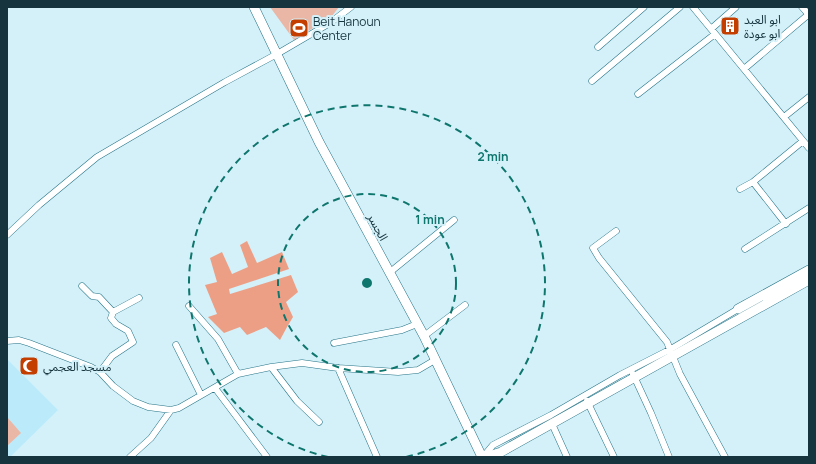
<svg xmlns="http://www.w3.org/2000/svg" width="816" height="464" font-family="Manrope,'Noto Sans Arabic',sans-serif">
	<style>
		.built { fill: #bbebfa }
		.green { fill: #eab7a7 }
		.forest { fill: #ed9f86 }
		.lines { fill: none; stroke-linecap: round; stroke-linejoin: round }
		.street-casing { stroke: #267487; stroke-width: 7 }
		.secondary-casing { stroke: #267487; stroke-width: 10 }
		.street { stroke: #fff; stroke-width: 6 }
		.secondary { stroke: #fff; stroke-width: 9 }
		.ring { fill: none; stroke: #0f766e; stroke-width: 2; stroke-dasharray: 7 5 }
		.labels { text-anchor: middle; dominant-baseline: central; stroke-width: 4; stroke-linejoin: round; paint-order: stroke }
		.poi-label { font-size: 12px; fill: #15343d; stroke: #d4f1f9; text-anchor: start }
		.street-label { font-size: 12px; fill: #15343d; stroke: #d4f1f9 }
		.centre { fill: #0f766e; stroke: #d4f1f9; stroke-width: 2 }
		.ring-label { font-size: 12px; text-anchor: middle; font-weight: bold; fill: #0f766e; stroke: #d4f1f9; stroke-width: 4; stroke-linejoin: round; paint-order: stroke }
	</style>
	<rect width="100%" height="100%" fill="#d4f1f9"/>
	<path class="built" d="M7,359L58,410L10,457H7Z"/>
	<path class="green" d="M270,7H339L332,16L294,40Z
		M7,417L21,433L7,446Z"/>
	<path class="forest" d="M247,241L257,263L282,252L289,269L229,289L230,294L291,275L298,292L286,302L293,317L287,327L280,340L266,327L247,335L240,327L224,333L208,317L217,314L205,285L217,282L210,258L222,252L232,274L248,267L240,245Z"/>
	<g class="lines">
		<g class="street-casing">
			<path id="street" d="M693,7L809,148
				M802,7L809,15
				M711,29L736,7
				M598,47L644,7
				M744,69L809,14
				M592,81L680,7
				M638,94L715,34
				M784,117L809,97
				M740,189L753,182
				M786,224L753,182L803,141
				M616,231L593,248L599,258L667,342L680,374L725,457
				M7,235L39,205L97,157L225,82L277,54L330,23L351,7
				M745,249L809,208
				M389,273L454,220
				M82,286L92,296L99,297L113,312
				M189,306L218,339L238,374
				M424,336L465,305
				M7,341L19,340L29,343L91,367L100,372L113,386L133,401L148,407L171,410L179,408L238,374L271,367L297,401L319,422
				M334,343L402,330L417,324
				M176,345L201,395
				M271,367L302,363L338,368L398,372L418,370L435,360
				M338,368L377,457
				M100,372L112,356L133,342L128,331L116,324L111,318L113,312L139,298
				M633,374L651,413L669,457
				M215,388L267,457
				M587,401L614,457
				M553,422V426L567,457
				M130,457L151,438L171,410
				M483,457L493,445L551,415L620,375L671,349L738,309"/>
		</g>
		<g class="secondary-casing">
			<path id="secondary" d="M254,7L319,142L424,336L482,457
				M738,309L809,270
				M486,457L501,452L809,280"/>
		</g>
		<use href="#street" class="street"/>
		<use href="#secondary" class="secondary"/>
	</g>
	<g class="ring">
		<circle cx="367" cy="283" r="89"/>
		<path d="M328 457A178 178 0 1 1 406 457"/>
	</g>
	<defs>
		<g id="building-square" transform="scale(1)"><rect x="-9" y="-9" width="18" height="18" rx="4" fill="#c43e00" stroke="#d4f1f9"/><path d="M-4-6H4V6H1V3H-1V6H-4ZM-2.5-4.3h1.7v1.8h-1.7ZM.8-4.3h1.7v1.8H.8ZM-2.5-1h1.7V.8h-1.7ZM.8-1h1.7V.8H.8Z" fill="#fff"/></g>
		<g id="stadium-square" transform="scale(1)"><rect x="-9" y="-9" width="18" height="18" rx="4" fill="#c43e00" stroke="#d4f1f9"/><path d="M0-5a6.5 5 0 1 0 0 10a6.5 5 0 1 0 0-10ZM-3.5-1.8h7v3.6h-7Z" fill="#fff"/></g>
		<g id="mosque-square" transform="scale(1)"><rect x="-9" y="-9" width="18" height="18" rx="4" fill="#c43e00" stroke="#d4f1f9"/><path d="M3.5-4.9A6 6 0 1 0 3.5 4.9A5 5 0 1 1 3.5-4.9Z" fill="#fff"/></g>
	</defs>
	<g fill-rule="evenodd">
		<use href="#building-square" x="730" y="26"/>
		<use href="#stadium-square" x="299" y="28"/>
		<use href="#mosque-square" x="29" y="366"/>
	</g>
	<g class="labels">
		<g class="poi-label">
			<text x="744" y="19">ابو العبد<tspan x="744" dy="14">ابو عودة</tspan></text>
			<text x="313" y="21">Beit Hanoun<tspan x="313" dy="14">Center</tspan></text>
			<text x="43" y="366">مسجد العجمي</text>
		</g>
		<g class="street-label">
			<text transform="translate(378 227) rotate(62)">الجسر</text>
		</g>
	</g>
	<circle cx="367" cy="283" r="6" class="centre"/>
	<g class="ring-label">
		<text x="493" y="161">2 min</text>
		<text x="430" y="224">1 min</text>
	</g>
	<rect width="816" height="464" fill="none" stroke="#15343d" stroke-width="16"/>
</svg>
